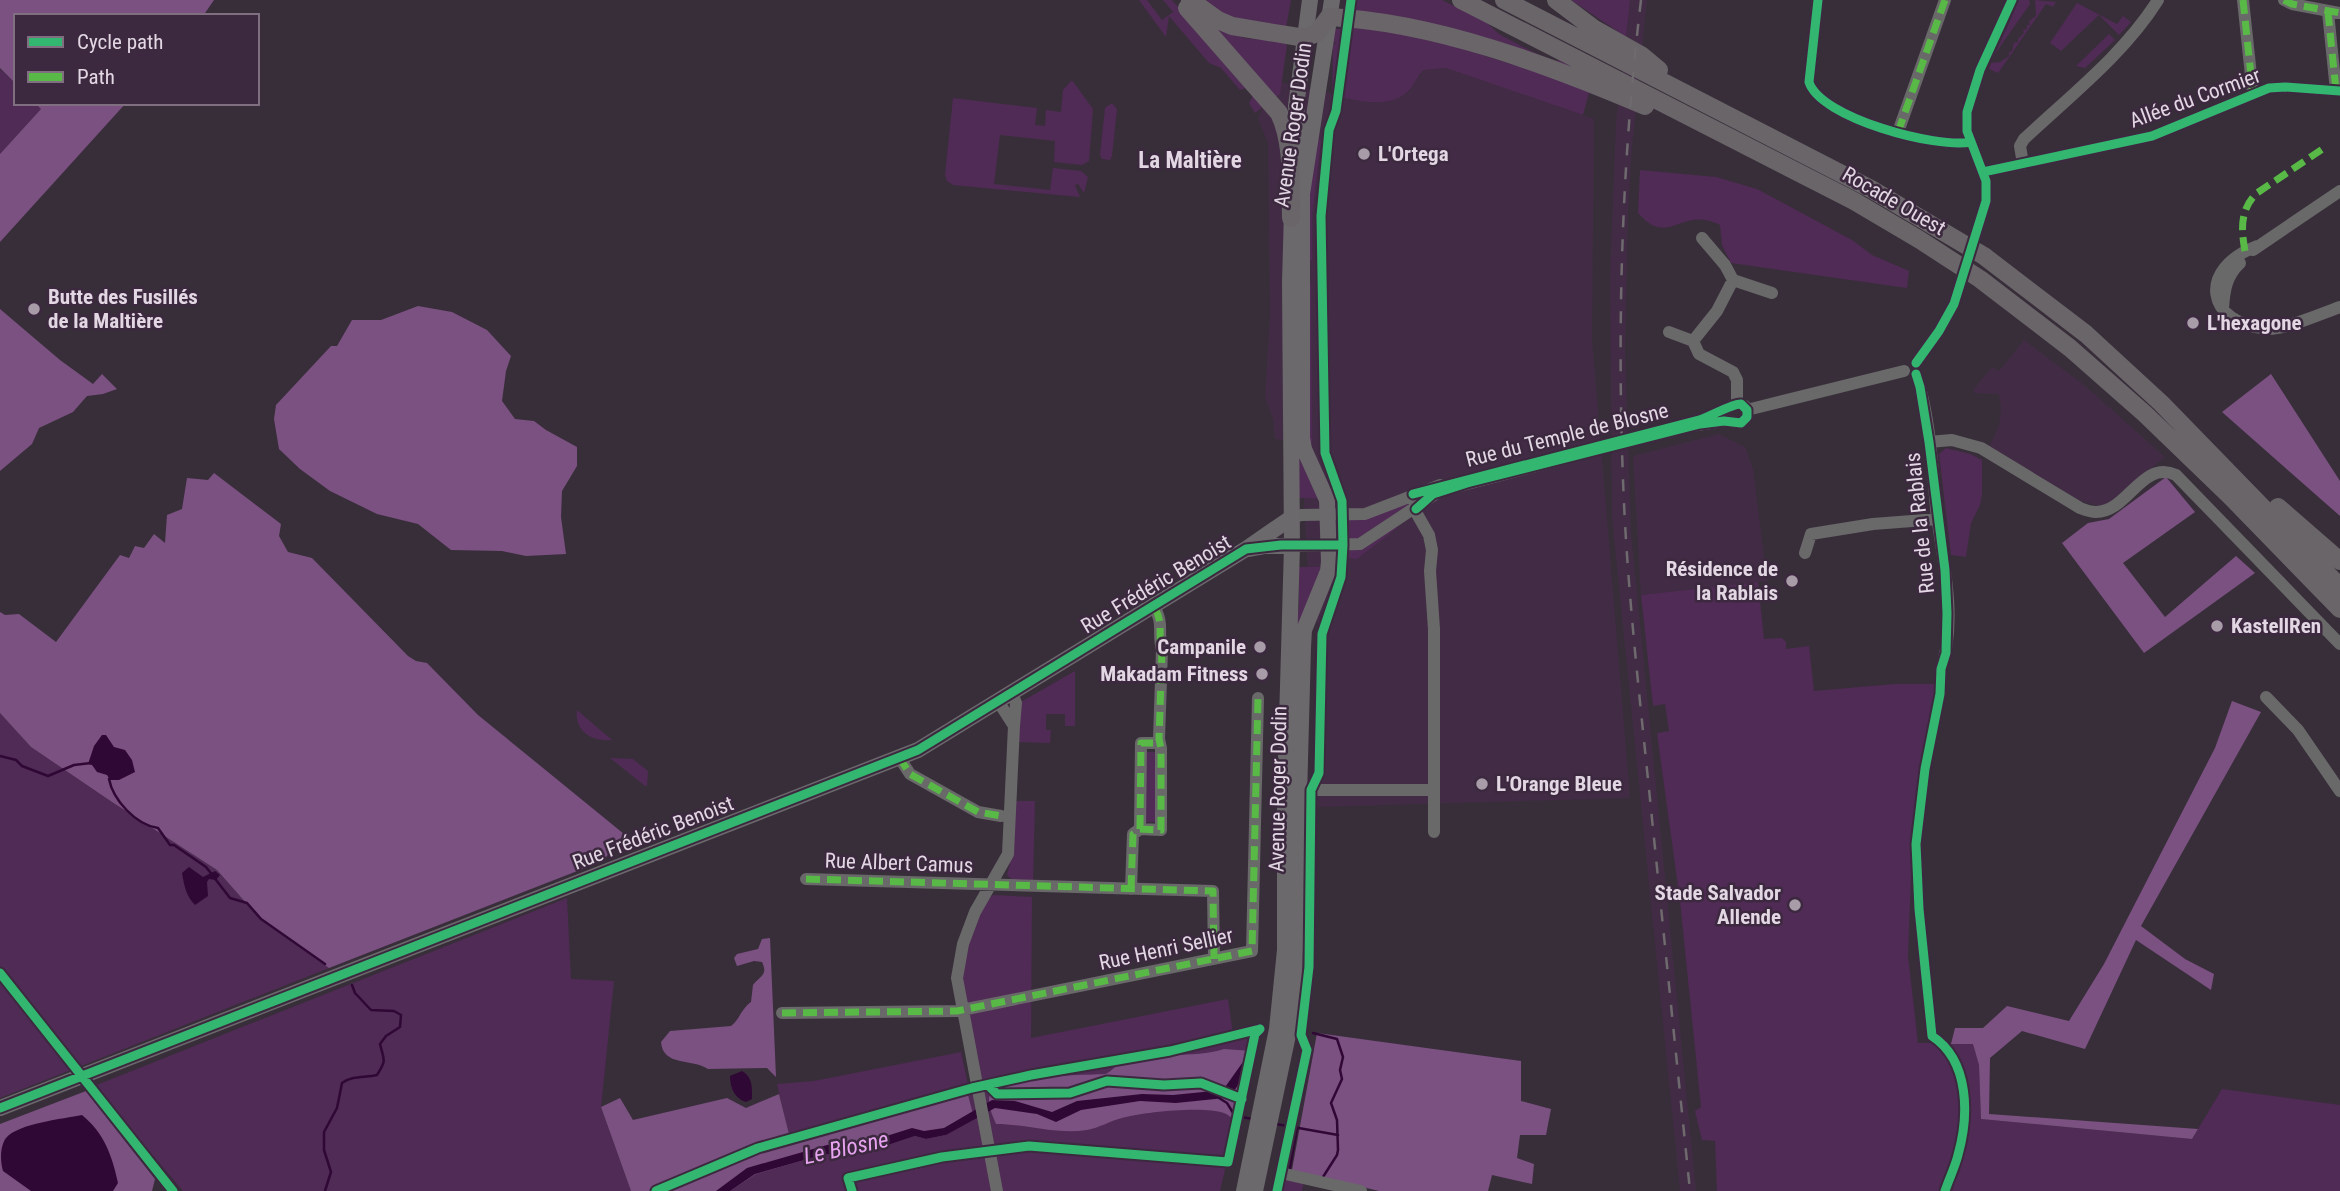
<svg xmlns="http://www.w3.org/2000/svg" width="2340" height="1191" font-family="'Roboto Condensed',sans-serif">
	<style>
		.built { fill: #422c45 }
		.green { fill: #502b55 }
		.forest { fill: #7b5181 }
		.water { fill: #300835 }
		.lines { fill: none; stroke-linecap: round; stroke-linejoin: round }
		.stream { stroke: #300835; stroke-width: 2.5 }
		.minor { stroke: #696969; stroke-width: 12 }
		.major { stroke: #6b696c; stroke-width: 16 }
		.highway { stroke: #696569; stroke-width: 18 }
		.rail { stroke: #6e6a6e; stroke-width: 2.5; stroke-dasharray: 12 12; stroke-linecap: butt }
		.quiet { stroke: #58b947; stroke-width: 7; stroke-dasharray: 14 7; stroke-linecap: butt }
		.cycleway-casing { stroke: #3c293f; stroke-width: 13 }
		.cycleway { stroke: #33b770; stroke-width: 9 }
		.poi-dot { fill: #a79ca8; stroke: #3c293f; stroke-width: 2.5 }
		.labels { text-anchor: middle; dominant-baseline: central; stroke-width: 5; stroke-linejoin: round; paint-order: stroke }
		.street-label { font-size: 21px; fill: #e3d7e4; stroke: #3c293f }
		.poi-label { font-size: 21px; font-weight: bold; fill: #e3d7e4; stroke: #3c293f; text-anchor: start }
		.neighbourhood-label { font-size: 23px; font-weight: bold; fill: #e3d7e4; stroke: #3c293f }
		.water-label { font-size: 23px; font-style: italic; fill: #e7a3ef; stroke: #3c293f }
	</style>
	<rect width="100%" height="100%" fill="#382e3a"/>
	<path class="built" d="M1630,0H1647L1631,158L1628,216L1625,350L1631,533L1696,1191H1680L1612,517L1610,276L1616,123Z
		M1446,68L1594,119L1592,338L1630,798L1317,807L1321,643L1308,575L1301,442L1275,439L1273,419L1265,397L1270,314L1268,143L1258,118L1274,81L1373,103L1397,97L1409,91L1424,70Z
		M2024,340L2083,384L2165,457L2105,507L2080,501L1989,447L1999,426L2001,408L1999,394L1974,393L1973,390L1992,367L1999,371Z
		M1719,434L1745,447L1753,469L1767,581L1641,595L1633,456Z"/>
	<path class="green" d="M1139,0H1147L1162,20L1173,12L1163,0H1172L1265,105L1255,113L1249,103L1253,96L1246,88L1240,90L1221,68L1209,63L1169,16L1166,37Z
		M1199,0H1291L1286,28L1239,25Z
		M1353,0H1442L1486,22L1499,34L1521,46L1542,56L1556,61L1559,60L1611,85L1352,13Z
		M1571,0H1630L1626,37Z
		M2019,0H2029L2030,4L1995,54Z
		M2035,0L2056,2L2053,7L2046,4L1998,73L1989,69L1991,63L2000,62L2009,56V52L2012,51L2014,43L2018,42V39L2024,33L2023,30L2027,29V25H2030L2029,21L2036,16Z
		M2077,3L2117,24L2123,16L2131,22L2119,35L2099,15L2061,51L2050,43Z
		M1212,25L1244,38L1283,42L1287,45L1280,94L1273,99Z
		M1350,25L1406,31L1590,89L1583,115L1446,68L1424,70C1418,75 1416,82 1411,88C1394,109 1362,102 1341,97Z
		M1335,29H1342L1332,104L1333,44L1337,43L1333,42Z
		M2109,34L2115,40L2085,68L2076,66Z
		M0,69L16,84V103H35L41,109L0,154Z
		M1072,80L1093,109L1089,161L1082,165L1054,162L1055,141L1000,135L994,184L1050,190L1053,168L1081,171L1088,177L1084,193L1078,184L1075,185L1080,197L953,185L947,181L945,175L953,98L1037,108L1035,125L1045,126L1046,110L1061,112L1063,90Z
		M1112,103L1117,109L1112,156L1110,160L1102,159L1100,155L1105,108Z
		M1316,138L1321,140L1312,215V260L1305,261L1307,211Z
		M1640,170L1716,177L1757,189L1852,240L1872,255L1909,271L1907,288L1731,263L1722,245L1720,225C1681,205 1669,249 1638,213Z
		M1305,283H1311L1312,442H1309Z
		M1298,439L1320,498H1296Z
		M1946,448L1970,454L1982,460V494L1980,505L1971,523L1966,557L1951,555L1939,454Z
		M1407,502L1410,507L1367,537L1347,541V520Z
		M1395,527L1397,528L1357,559L1348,558V550L1365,548Z
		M1299,567H1320V569L1295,634L1299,606Z
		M1758,582L1764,639L1782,638L1786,642V649L1809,646L1814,691L1895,684H1937L1923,756L1912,847L1908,956L1918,1043H1973L1979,1065L1981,1119L2192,1139L2222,1089L2340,1105V1191H1717L1715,1141L1702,1140L1695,1111L1701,1107L1680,901L1657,733L1669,731L1665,704L1653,706L1641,595Z
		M1075,671V726H1065V714H1046V730H1051L1050,743L1018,742L1019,703Z
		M577,710L612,740C593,742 574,732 577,710Z
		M0,713L31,747L112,802L217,870L262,921L329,968L0,1098Z
		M1145,752H1157L1155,822H1144Z
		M610,758L633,759L648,771L647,786H645Z
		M1015,801H1035L1033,883L1015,882L1007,875L1013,851Z
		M993,895L1032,897L1031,1038L1228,999L1233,1034L1255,1029L1247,1073L1220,1191H642L789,1135L777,1084L814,1081L961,1052L968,1085L975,1084L957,978L975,912Z
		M567,898L571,979L614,981L601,1107L631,1191H183L94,1086Z
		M1282,1178L1304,1181L1302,1191H1279Z"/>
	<path class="forest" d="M0,0H214L203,16H16V84L0,68Z
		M35,103H126L0,242V154L41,109Z
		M418,306L452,312L487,330L511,356L506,371L502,401L515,419L534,421L546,430L577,447V466L562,491L561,517L566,554L526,556L502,551L451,550L418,524L377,514L330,491L300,469L279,449L274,419L276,405L331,346H337L352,320H381Z
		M0,309L60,360L93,384L102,374L117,389L103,394L87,396L73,412L39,428L32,444L0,471Z
		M2271,374L2340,481V516L2222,412Z
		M214,473L281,524L279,536L288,552L312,558L408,656L416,661L427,663L478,715L624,834L603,861L329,968L262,921L217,870L112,802L31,747L0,713V612L5,615L19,614L56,642L120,555L129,558L135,546L144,548L154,534L165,543L167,515L182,509L187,478L208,480Z
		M2166,477L2195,512L2123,563L2165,617L2236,556L2255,573L2144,653L2062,543L2088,523L2109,519Z
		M2232,701L2261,712L2141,926L2185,959L2214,974L2211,990L2136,940L2085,1049L2022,1031L1990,1058L1989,1114L2198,1129L2192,1139L1981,1119L1979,1065L1973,1044H1951L1955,1028H1983L2007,1006L2069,1021L2104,964L2215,748Z
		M770,938L776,1077L767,1068L708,1069C692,1058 663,1067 661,1042L670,1031L731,1026C740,1019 741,1009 751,1002L753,985C761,975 768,975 762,962L754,961L737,966L734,958L737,954L758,949L762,939Z
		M1317,1033L1521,1061V1101L1551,1109L1546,1135H1520L1517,1158L1534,1164L1532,1184L1492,1175L1488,1191H1379L1292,1170Z
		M1224,1049L1252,1051L1237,1122C1233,1119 1229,1115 1224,1113C1203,1106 1144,1112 1122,1118C1110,1121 1099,1128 1087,1130C1057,1135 1026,1124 996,1124C992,1114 983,1097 995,1088C1010,1076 1083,1075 1105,1074C1112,1072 1116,1064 1123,1062C1156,1051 1192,1059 1224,1049Z
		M86,1091L155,1179L152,1191H0V1124Z
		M779,1094L790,1138L758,1148L656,1191H631L601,1107L620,1098L633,1120L727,1098L746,1108Z
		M958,1095H968L974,1118L946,1135L926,1139L915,1136L882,1147L822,1155L756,1174L730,1191H666L766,1149L797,1140L802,1142L807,1137C826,1133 844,1126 863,1122C873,1119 881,1121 890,1116Z"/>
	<path class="water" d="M102,735H106L114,747L125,750L132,760L135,772L119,780H110L107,775L97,772L92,765L88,764L94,746Z
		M189,867L203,877L215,871L220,875L216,880L209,879L207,882L208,896L195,905C186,896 184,885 182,873Z
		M1250,1052C1245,1068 1241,1090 1225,1098L1176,1103L1140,1101L1081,1110L1056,1122L1037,1114L995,1108L946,1135L926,1139L915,1136L882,1147L822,1155L755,1174L730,1191H716L747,1168L827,1145L877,1139L912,1128L924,1131L944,1128L992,1100L1015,1101L1052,1112L1077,1101L1142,1094L1173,1095L1223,1090Z
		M742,1071C753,1077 752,1088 752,1099L746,1102C735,1099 730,1088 730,1076Z
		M82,1115C104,1133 112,1155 118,1183L113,1191H31L3,1171C0,1161 0,1146 6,1138C19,1123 63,1119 82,1115Z"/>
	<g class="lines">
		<path class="stream" d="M0,756L16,760L22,766L48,776L74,765L91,763
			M109,779C113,800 136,825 158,828L170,845H174L206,867L230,898L247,903L261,919L325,964
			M1313,1033L1337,1039L1343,1057L1340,1070L1342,1079L1331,1103L1337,1120L1338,1150L1337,1155L1323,1177
			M1219,1098L1227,1103L1235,1116L1253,1119
			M1276,1124L1338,1135
			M1290,1168L1297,1129
			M325,1191L331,1172L324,1150V1132L337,1108L342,1083C354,1075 364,1078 377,1075C387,1059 384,1061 380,1044L386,1036L400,1027L401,1015L394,1011L371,1010L355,993L352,985"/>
		<path class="minor" d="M1818,0L1809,82C1820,118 1937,149 1971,142
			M2243,0L2253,94
			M2284,0L2292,4L2340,13
			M2328,12L2336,91
			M1898,132L1945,0
			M2023,164L2020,146L2024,139C2071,95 2124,54 2158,0
			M1983,172L2152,136L2269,88L2285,87L2340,91
			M1702,238L1725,265L1733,280L1717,311L1693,341L1699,354L1733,372L1737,380V403
			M2257,246C2197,269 2205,324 2268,329C2284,330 2323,313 2340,307
			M2253,250L2340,191
			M1733,280L1772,293
			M2223,309C2224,291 2226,276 2240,263
			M1669,332L1693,341
			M1916,363L1939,331L1954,304L1986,201V181L1967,131V112L1980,70L2012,0
			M1916,374C1930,416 1932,464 1936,508C1942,559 1958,618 1941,669
			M1747,410L1904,371
			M1709,417L1737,403L1745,406L1747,410
			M1929,442L1952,440L1981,448L2080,508C2085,510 2092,512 2096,512C2128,512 2142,459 2176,475L2340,644
			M1414,501L1417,514L1429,535L1432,550L1430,571L1434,629V832
			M1291,518L1301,515L1365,514L1440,485
			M1292,546L1360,544L1440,491L1684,427L1724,421L1741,423L1747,417V410
			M1805,553L1811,534L1873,524L1938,519
			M2266,697L2298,730L2340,791
			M998,701L1014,726L1016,703L1012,693
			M899,757L910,774L978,812L1001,816
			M1299,790H1434
			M1140,829L1141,743H1160
			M806,879L1213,891L1214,959
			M1131,889L1133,834L1140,829L1161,830V748L1159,739L1162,650C1157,631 1165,624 1153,605
			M782,1013L957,1011L1252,951L1258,698
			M1281,1173L1361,1191
			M997,1191L957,978L963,944L975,912L1008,854L1014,726"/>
		<path class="major" d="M1299,161L1301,149L1296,106L1310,0
			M1249,549L1265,546H1292
			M0,1108L918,750L1246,549L1291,518
			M1244,1191L1277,1029L1285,950V791L1292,546L1290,283L1292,211
			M1255,1191L1289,1030L1294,986L1303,647L1304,630L1328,571L1329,562L1327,500L1304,449L1302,438V194L1332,0"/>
		<path class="highway" d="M1190,0L1218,20L1232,26L1305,38L1317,33L1329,17C1434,22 1549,65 1645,106
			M1461,0L1854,201L1920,240L1980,279L2070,348L2145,414L2230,496L2340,609
			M1504,0L1871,189L1984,256L2086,334L2161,403L2340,587
			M1556,0L1593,28L1641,55L1659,70
			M1187,8L1279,113C1294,144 1290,184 1291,218
			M2278,507L2340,561"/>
		<path class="rail" d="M1641,0C1622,159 1617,319 1623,480C1627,590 1640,699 1651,809C1664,936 1677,1064 1690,1191"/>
		<path class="quiet" d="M2243,0L2253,94
			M2284,0L2292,4L2340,13
			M2328,12L2336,91
			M1898,132L1945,0
			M2245,251C2241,229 2240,209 2257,193L2324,148
			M899,757L910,774L978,812L1001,816
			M1140,829L1141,743H1160
			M806,879L1213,891L1214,959
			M1131,889L1133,834L1140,829L1161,830V748L1159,739L1162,650C1157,631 1165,624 1153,605
			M782,1013L957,1011L1252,951L1258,698"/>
		<g class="cycleway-casing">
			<path id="cycleway" d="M1818,0L1809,82C1820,118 1937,149 1971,142
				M1983,172L2152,136L2269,88L2285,87L2340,91
				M1916,363L1939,331L1954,304L1986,201V181L1967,131V112L1980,70L2012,0
				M1916,374L1920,387L1929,442L1945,570L1947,613L1946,653L1941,669L1940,694L1925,769L1916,844L1919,909L1932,1036C1970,1061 1969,1116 1958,1155C1955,1167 1949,1179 1945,1191
				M1413,494L1699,420C1711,416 1734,403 1741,404L1747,410V417L1741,423L1724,421L1700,424L1467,483L1433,494L1416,509
				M0,973L173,1191
				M988,1085L997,1094L1070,1093L1107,1081L1164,1085L1201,1083L1242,1099
				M0,1108L918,750L1246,549L1281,545H1343
				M656,1191L758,1148L972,1088L1031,1075L1170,1051L1260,1029
				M852,1191L848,1178L942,1157L1029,1146L1228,1162L1255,1034L1260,1029
				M1277,1191L1307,1050L1301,1035L1309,967L1311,790L1319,773L1322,634L1341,577L1343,545L1342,501L1325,453L1321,216L1329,130L1336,111L1351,0"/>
		</g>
		<use href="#cycleway" class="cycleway"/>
	</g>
	<g class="poi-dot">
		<circle cx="1364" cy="154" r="7"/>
		<circle cx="34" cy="309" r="7"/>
		<circle cx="2193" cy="323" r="7"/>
		<circle cx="1792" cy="581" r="7"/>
		<circle cx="2217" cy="626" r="7"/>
		<circle cx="1260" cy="647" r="7"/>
		<circle cx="1262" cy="674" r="7"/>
		<circle cx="1482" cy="784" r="7"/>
		<circle cx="1795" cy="905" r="7"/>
	</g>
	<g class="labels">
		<g class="street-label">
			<text transform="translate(2195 98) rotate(-20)">Allée du Cormier</text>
			<text transform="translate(1293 125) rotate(-82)">Avenue Roger Dodin</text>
			<text transform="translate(1894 201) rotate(30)">Rocade Ouest</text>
			<text transform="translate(1567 435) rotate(-14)">Rue du Temple de Blosne</text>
			<text transform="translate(1920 523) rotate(-96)">Rue de la Rablais</text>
			<text transform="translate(1156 584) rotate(-31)">Rue Frédéric Benoist</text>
			<text transform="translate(1278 789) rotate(-89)">Avenue Roger Dodin</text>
			<text transform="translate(653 833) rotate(-21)">Rue Frédéric Benoist</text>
			<text transform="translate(899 863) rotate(2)">Rue Albert Camus</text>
			<text transform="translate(1166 949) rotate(-12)">Rue Henri Sellier</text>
		</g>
		<g class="poi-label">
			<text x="1378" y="154">L'Ortega</text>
			<text x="48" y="297">Butte des Fusillés<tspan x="48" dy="24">de la Maltière</tspan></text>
			<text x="2207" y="323">L'hexagone</text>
			<text x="1778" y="569" text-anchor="end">Résidence de<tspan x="1778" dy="24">la Rablais</tspan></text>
			<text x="2231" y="626">KastellRen</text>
			<text x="1246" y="647" text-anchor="end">Campanile</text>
			<text x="1248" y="674" text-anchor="end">Makadam Fitness</text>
			<text x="1496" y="784">L'Orange Bleue</text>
			<text x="1781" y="893" text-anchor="end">Stade Salvador<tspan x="1781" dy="24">Allende</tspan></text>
		</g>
		<g class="neighbourhood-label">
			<text x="1190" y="160">La Maltière</text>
		</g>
		<g class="water-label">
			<text transform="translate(846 1148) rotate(-12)">Le Blosne</text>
		</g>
	</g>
	<rect x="14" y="14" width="245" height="91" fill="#3c293f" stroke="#7f6f81" stroke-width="2"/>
	<rect x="28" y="37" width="35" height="10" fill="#33b770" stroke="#7f6f81" stroke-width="2"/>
	<text x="77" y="49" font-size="21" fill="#e3d7e4">Cycle path</text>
	<rect x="28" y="72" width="35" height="10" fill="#58b947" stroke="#7f6f81" stroke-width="2"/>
	<text x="77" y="84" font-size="21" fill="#e3d7e4">Path</text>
</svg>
